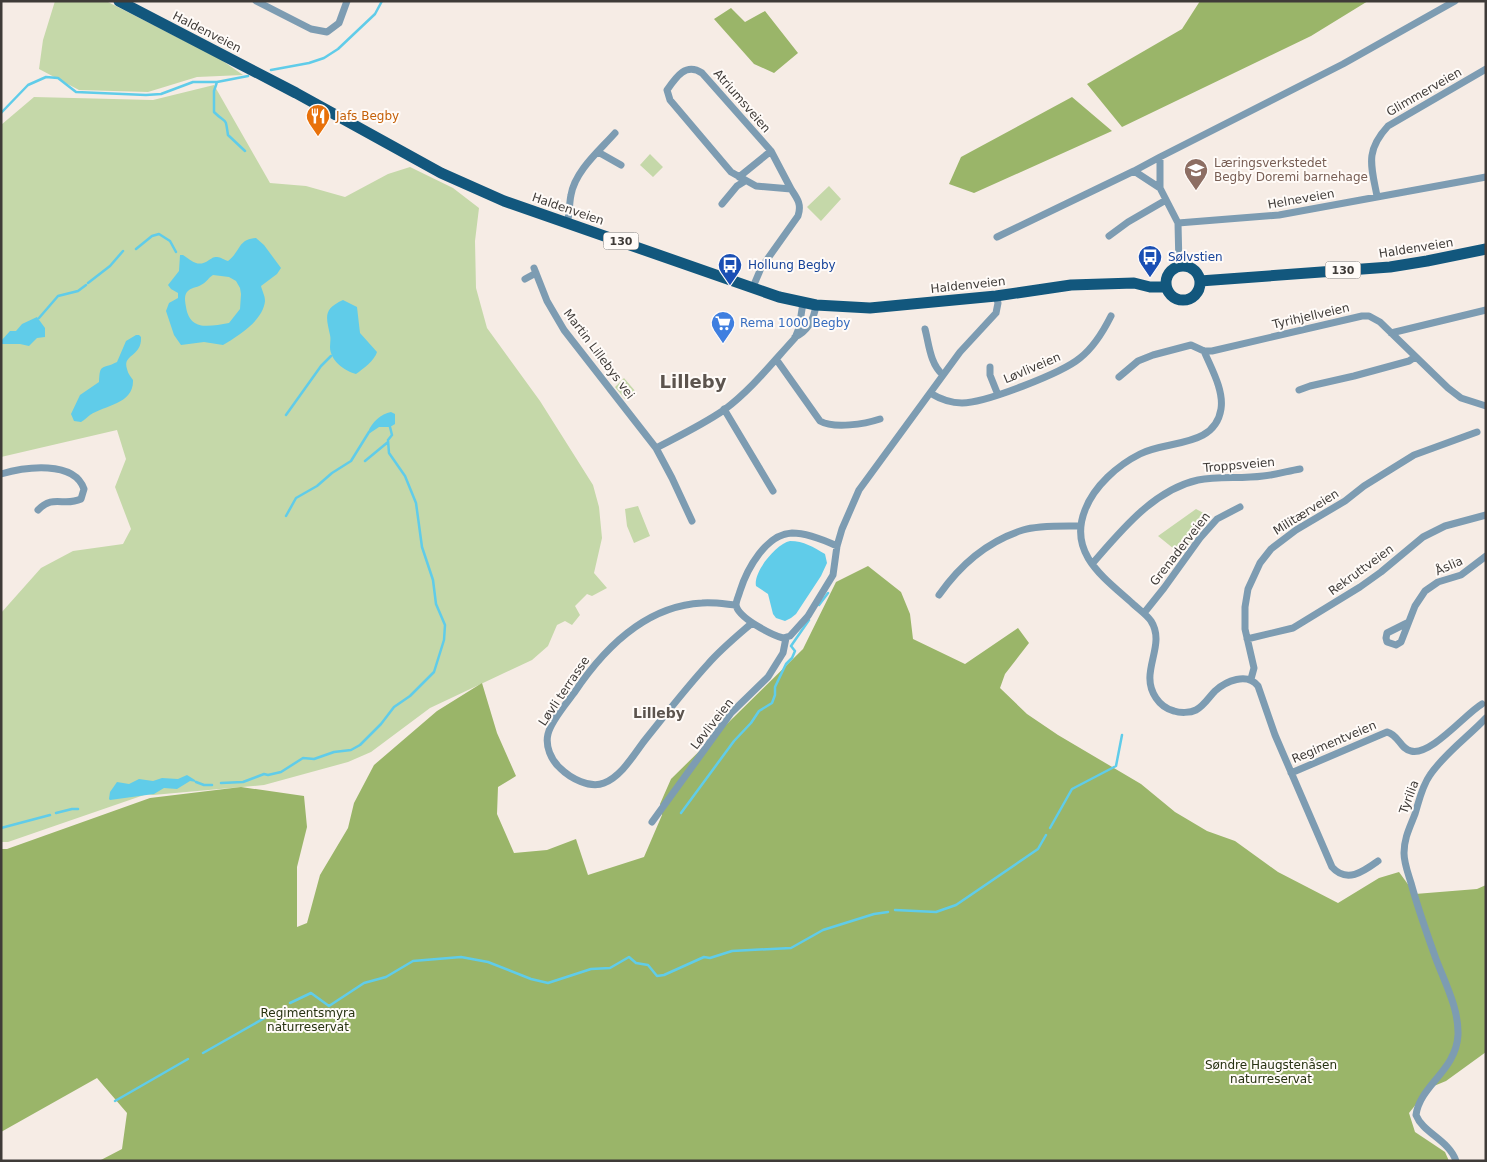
<svg xmlns="http://www.w3.org/2000/svg" width="1487" height="1162" font-family="'DejaVu Sans',sans-serif">
	<style>
		.green { fill: #c5d8a9 }
		.forest { fill: #9ab569 }
		.water { fill: #60cce9; fill-rule: evenodd }
		.lines { fill: none; stroke-linecap: round; stroke-linejoin: round }
		.stream { stroke: #60cce9; stroke-width: 2.5 }
		.street { stroke: #7d9cb2; stroke-width: 7 }
		.primary { stroke: #12577d; stroke-width: 11 }
		.labels { text-anchor: middle; dominant-baseline: central; stroke-width: 4; stroke-linejoin: round; paint-order: stroke }
		.shield { fill: #fffbf8; stroke: #797572; stroke-width: 1 }
		.shield-label { font-size: 11px; font-weight: bold; fill: #3f3b38 }
		.street-label { font-size: 12px; fill: #3f3b38; stroke: #fffbf8 }
		.food-label { font-size: 12px; fill: #c56008; stroke: #fffbf8; text-anchor: start }
		.education-label { font-size: 12px; fill: #785e54; stroke: #fffbf8; text-anchor: start }
		.transit-label { font-size: 12px; fill: #164399; stroke: #fffbf8; text-anchor: start }
		.shop-label { font-size: 12px; fill: #366cbe; stroke: #fffbf8; text-anchor: start }
		.park-label { font-size: 12px; fill: #273211; stroke: #fffbf8 }
		.neighbourhood-label { font-size: 14px; font-weight: bold; fill: #5c544e; stroke: #fffbf8 }
		.district-label { font-size: 18px; font-weight: bold; fill: #5c544e; stroke: #fffbf8 }
	</style>
	<rect width="100%" height="100%" fill="#f6ece5"/>
	<path class="green" d="M55,1L108,2L220,59L243,75L197,77L148,92L79,90L39,69L43,40Z
		M214,85L270,183L306,186L345,197L388,174L410,167L453,188L479,208L475,241L476,288L487,328L540,401L593,485L599,507L602,538L594,573L607,588L592,596L587,594L575,606L580,615L572,625L565,621L557,625L548,646L532,660L430,708L371,752L348,762L264,785L153,795L147,794L8,842H1V613L41,568L73,551L123,544L131,529L115,487L126,459L117,430L1,457V125L34,97L153,100Z
		M650,154L663,167L653,177L640,165Z
		M829,186L841,199L821,221L807,207Z
		M624,378L636,392L625,399L615,387Z
		M638,506L650,536L634,543L627,526L625,509Z
		M1196,509L1211,517L1181,553H1179L1158,536Z"/>
	<path class="forest" d="M1200,1H1368L1311,36L1122,127L1087,84L1182,29Z
		M731,8L745,22L765,11L798,53L774,73L754,64L714,19Z
		M1072,97L1112,131L974,193L949,184L961,157Z
		M868,566L901,592L910,614L913,639L965,664L1018,628L1029,643L1005,674L1000,688L1027,714L1058,735L1141,784L1175,812L1207,831L1235,841L1278,872L1338,903L1379,878L1399,872L1415,894L1477,889L1486,885V1052L1446,1081L1429,1088L1409,1113L1415,1132L1445,1152L1449,1161H99L122,1149L127,1113L97,1078L1,1132V849H7L150,798L241,787L304,796L307,827L297,867V927L307,923L320,875L348,828L354,803L374,765L437,711L482,683L497,733L516,776L498,787L497,814L514,853L547,850L576,839L588,875L644,857L662,815L660,804L671,779L803,649L836,582Z"/>
	<path class="water" d="M256,238L264,245L281,268L277,274L261,286C262,291 265,295 265,301C263,321 238,336 223,345L204,342L181,345L174,335L166,311L169,303L178,298V293L171,289L168,285L179,271L180,255H183C192,261 198,268 209,260C213,258 212,257 217,257C221,257 224,260 228,261C241,251 238,239 256,238ZM213,275L229,277L236,281L240,288L241,294L240,309L229,323C210,326 190,332 186,307C185,301 184,296 187,292C191,287 196,288 201,285C206,283 208,278 213,275Z
		M343,300L357,307L360,333L377,352C375,360 363,369 356,374C344,371 330,360 330,347C330,343 331,339 330,335C326,317 323,309 343,300Z
		M37,317L45,328V337L37,338L29,346L20,344H1V341L10,331H16L22,324Z
		M136,335H139L141,337C142,357 122,354 127,369C128,374 131,377 133,380C134,404 105,405 90,415C87,417 85,420 81,422L74,421L71,414L80,395L99,382C100,363 101,370 117,362L126,341Z
		M391,412L395,414V424L390,427H379L370,433L368,432C372,422 381,414 391,412Z
		M790,541C804,541 813,547 825,554L827,563L821,576L796,614L791,618L785,621L776,618L773,614L768,594L756,586C753,572 776,544 790,541Z
		M187,775L195,780L196,782L190,781L177,789L164,788L154,794L110,800L109,799L110,792L117,782L129,784L139,779L153,781L162,778L178,779Z"/>
	<g class="lines">
		<path class="stream" d="M271,70L309,63L324,58L338,49L375,14L382,1
			M217,82L214,91V112C227,125 225,115 228,135L245,151
			M1,113L28,85L46,77L58,78L76,92L146,95L161,94L193,82H217L248,76
			M136,249L152,236L159,234L170,241L176,252
			M88,283L110,266L123,251
			M39,318L58,296L78,291L86,285
			M286,415L321,366L331,356
			M365,461L388,442
			M286,516L296,498L317,486L332,473L351,461L369,432
			M819,605L828,593
			M196,782L204,785H212
			M221,783L243,782L264,774L268,775L281,772L303,758L314,759L334,752L351,750L360,745L381,724L394,707L410,696L434,672L444,640L445,625L436,604L433,580L422,547L416,503L405,476L389,453L388,440L392,435L390,427
			M56,813L72,809H78
			M681,813L734,741L751,723L759,711L772,703L775,695V687L786,664L792,658L795,651L791,646L809,620
			M1,828L50,815
			M1050,828L1072,789L1116,766L1122,735
			M895,910L936,912L956,905L1038,849L1046,835
			M290,1003L311,993L329,1006L364,983L386,977L413,961L461,957L488,962L531,979L548,983L591,969L610,968L629,957L636,963L648,965L657,976L664,975L704,957L710,958L732,951L791,948L823,930L874,914L888,912
			M203,1053L275,1012
			M115,1101L188,1059"/>
		<path class="street" d="M256,1L311,29L327,32L339,23L347,1
			M598,152L621,165
			M1160,157L1343,64L1455,1
			M739,177L771,151
			M1160,188L1134,171L1160,157V188L1178,223L1179,266
			M1377,196C1371,165 1365,151 1388,126L1486,69
			M722,204L737,186L745,181
			M567,223C570,213 569,204 571,195C575,171 599,151 615,133
			M1178,223L1279,215L1486,177
			M1109,236L1128,222L1166,200
			M997,237L1134,171
			M534,268L547,301L564,330L656,448
			M525,279L536,273
			M753,287L761,268L798,216C802,204 797,198 791,189L756,186L731,172L670,100L667,90C676,77 686,62 702,73L771,151L791,189
			M925,329C929,344 930,364 943,375
			M1391,333L1486,310
			M795,337C808,331 814,319 816,305
			M1204,351C1211,368 1224,390 1221,409C1215,448 1167,440 1140,454C1118,465 1094,486 1085,510C1068,553 1103,577 1132,603C1138,609 1146,614 1151,621C1167,646 1138,672 1156,698C1160,704 1166,709 1174,711C1180,713 1190,713 1196,710C1204,706 1209,697 1215,691C1226,681 1247,672 1258,686L1275,735L1332,867C1347,884 1364,871 1378,861
			M776,359L820,421C834,429 865,424 880,419
			M990,367V375L998,395
			M1119,377L1138,361L1153,355L1191,345L1204,351H1212L1362,316H1369L1380,322L1448,388L1461,398L1486,406
			M1299,390L1310,386L1354,376L1409,361L1415,357
			M930,393C940,399 950,403 962,403C985,403 1062,373 1080,358C1094,347 1103,332 1111,316
			M724,409L773,491
			M1,474C25,467 74,460 84,489L81,499C64,507 53,494 38,510
			M692,521L672,478L656,448C679,436 702,425 724,410C751,390 772,363 795,338L799,328L803,303
			M837,546C824,540 807,533 792,533C766,534 747,569 740,591C739,595 736,601 736,605C738,618 772,635 783,638L790,636L808,616L833,575L837,546L842,529L859,490L960,352L996,313L998,303L996,296
			M1092,564C1120,532 1153,490 1198,480C1219,476 1241,479 1263,476C1275,475 1288,471 1300,469
			M939,595C960,565 988,541 1023,530C1038,525 1065,526 1081,526
			M736,605C725,604 713,602 702,603C645,606 604,648 574,693C566,704 551,721 548,734C545,746 551,760 560,768C570,778 590,789 604,783C622,776 634,754 645,740C666,714 686,688 708,664C721,649 737,636 752,623
			M1144,613L1164,588L1200,538L1217,519L1240,507
			M1407,623L1387,633L1386,638L1387,642L1396,645L1401,642L1415,606L1425,591L1438,582L1461,575L1486,556
			M1247,639L1293,628L1360,587L1381,572L1423,537L1445,526L1486,515
			M1251,679L1254,668L1245,629V607L1248,589L1260,563L1271,549L1296,530L1345,501L1364,486L1414,455L1477,432
			M1291,773L1387,732C1399,735 1400,749 1411,751C1431,756 1465,714 1482,704
			M652,822L731,713L768,677L783,653L786,638
			M1456,1161C1449,1140 1423,1133 1416,1115C1420,1085 1456,1071 1458,1035C1459,1009 1445,983 1436,959C1427,934 1418,909 1411,883C1408,873 1404,863 1404,853C1404,838 1410,827 1415,814C1419,801 1422,786 1430,775C1445,753 1468,737 1486,718"/>
		<path class="primary" d="M119,1L296,93L441,173L504,201L779,297L816,305L870,308L996,296L1071,285L1134,283L1150,287H1166
			M1166 283a17 17 0 1 1 34 0a17 17 0 1 1-34 0Z
			M1200,281L1390,267L1427,261L1486,249"/>
	</g>
	<defs>
		<g id="restaurant-pin" transform="scale(1.25)"><path d="M0 17L-7.5 6A9.5 9.5 0 1 1 7.5 6Z" fill="#e8710a" stroke="#fffbf8"/><path d="M-5-6h1v4h1v-4h1v4h1v-4h1v5L-1.5 .5V6h-2V.5L-5-1ZM5-6V6H3V1.5H1.5Q1.5-4 5-6Z" fill="#fff"/></g>
		<g id="school-pin" transform="scale(1.25)"><path d="M0 17L-7.5 6A9.5 9.5 0 1 1 7.5 6Z" fill="#8d6e63" stroke="#fffbf8"/><path d="M0-5L7-2L0 1L-7-2ZM-4 1L0 2.5L4 1V4Q0 6-4 4Z" fill="#fff"/></g>
		<g id="bus-pin" transform="scale(1.25)"><path d="M0 17L-7.5 6A9.5 9.5 0 1 1 7.5 6Z" fill="#1a4fb4" stroke="#fffbf8"/><path d="M-5-6H5V4H4V6H2V4H-2V6H-4V4H-5ZM-3.5-4V0h7V-4ZM-3.5 1.2v1.5H-2V1.2ZM2 1.2v1.5H3.5V1.2Z" fill="#fff"/></g>
		<g id="supermarket-pin" transform="scale(1.25)"><path d="M0 17L-7.5 6A9.5 9.5 0 1 1 7.5 6Z" fill="#3f7fe0" stroke="#fffbf8"/><path d="M-6-5.5h2.5l.6 2H6L4.5 2H-2.5L-4.4-4H-6ZM-1.5 3.2a1.3 1.3 0 1 0 .1 0ZM3 3.2a1.3 1.3 0 1 0 .1 0Z" fill="#fff"/></g>
	</defs>
	<g fill-rule="evenodd">
		<use href="#restaurant-pin" x="318" y="116"/>
		<use href="#school-pin" x="1196" y="170"/>
		<use href="#bus-pin" x="1150" y="257"/>
		<use href="#bus-pin" x="730" y="265"/>
		<use href="#supermarket-pin" x="723" y="323"/>
	</g>
	<g class="labels">
		<g class="shield">
			<rect x="603.5" y="232.5" width="35" height="17" rx="4"/>
			<rect x="1325.5" y="261.5" width="35" height="17" rx="4"/>
		</g>
		<g class="shield-label">
			<text x="621" y="241">130</text>
			<text x="1343" y="270">130</text>
		</g>
		<g class="street-label">
			<text transform="translate(207 32) rotate(27)">Haldenveien</text>
			<text transform="translate(1424 92) rotate(-30)">Glimmerveien</text>
			<text transform="translate(742 101) rotate(49)">Atriumsveien</text>
			<text transform="translate(1301 199) rotate(-10)">Helneveien</text>
			<text transform="translate(568 209) rotate(19)">Haldenveien</text>
			<text transform="translate(1416 248) rotate(-9)">Haldenveien</text>
			<text transform="translate(968 285) rotate(-6)">Haldenveien</text>
			<text transform="translate(1311 316) rotate(-13)">Tyrihjellveien</text>
			<text transform="translate(599 354) rotate(53)">Martin Lillebys vei</text>
			<text transform="translate(1032 368) rotate(-23)">Løvliveien</text>
			<text transform="translate(1239 465) rotate(-5)">Troppsveien</text>
			<text transform="translate(1306 512) rotate(-32)">Militærveien</text>
			<text transform="translate(1180 549) rotate(-52)">Grenaderveien</text>
			<text transform="translate(1449 566) rotate(-24)">Åslia</text>
			<text transform="translate(1361 570) rotate(-36)">Rekruttveien</text>
			<text transform="translate(564 691) rotate(-56)">Løvli terrasse</text>
			<text transform="translate(712 724) rotate(-52)">Løvliveien</text>
			<text transform="translate(1334 742) rotate(-23)">Regimentveien</text>
			<text transform="translate(1409 797) rotate(-70)">Tyrilia</text>
		</g>
		<g class="food-label">
			<text x="336" y="116">Jafs Begby</text>
		</g>
		<g class="education-label">
			<text x="1214" y="163">Læringsverkstedet<tspan x="1214" dy="14">Begby Doremi barnehage</tspan></text>
		</g>
		<g class="transit-label">
			<text x="1168" y="257">Sølvstien</text>
			<text x="748" y="265">Hollung Begby</text>
		</g>
		<g class="shop-label">
			<text x="740" y="323">Rema 1000 Begby</text>
		</g>
		<g class="park-label">
			<text x="308" y="1013">Regimentsmyra<tspan x="308" dy="14">naturreservat</tspan></text>
			<text x="1271" y="1065">Søndre Haugstenåsen<tspan x="1271" dy="14">naturreservat</tspan></text>
		</g>
		<g class="neighbourhood-label">
			<text x="659" y="713">Lilleby</text>
		</g>
		<g class="district-label">
			<text x="693" y="381">Lilleby</text>
		</g>
	</g>
	<rect width="1487" height="1162" fill="none" stroke="#3f3b38" stroke-width="5"/>
</svg>
